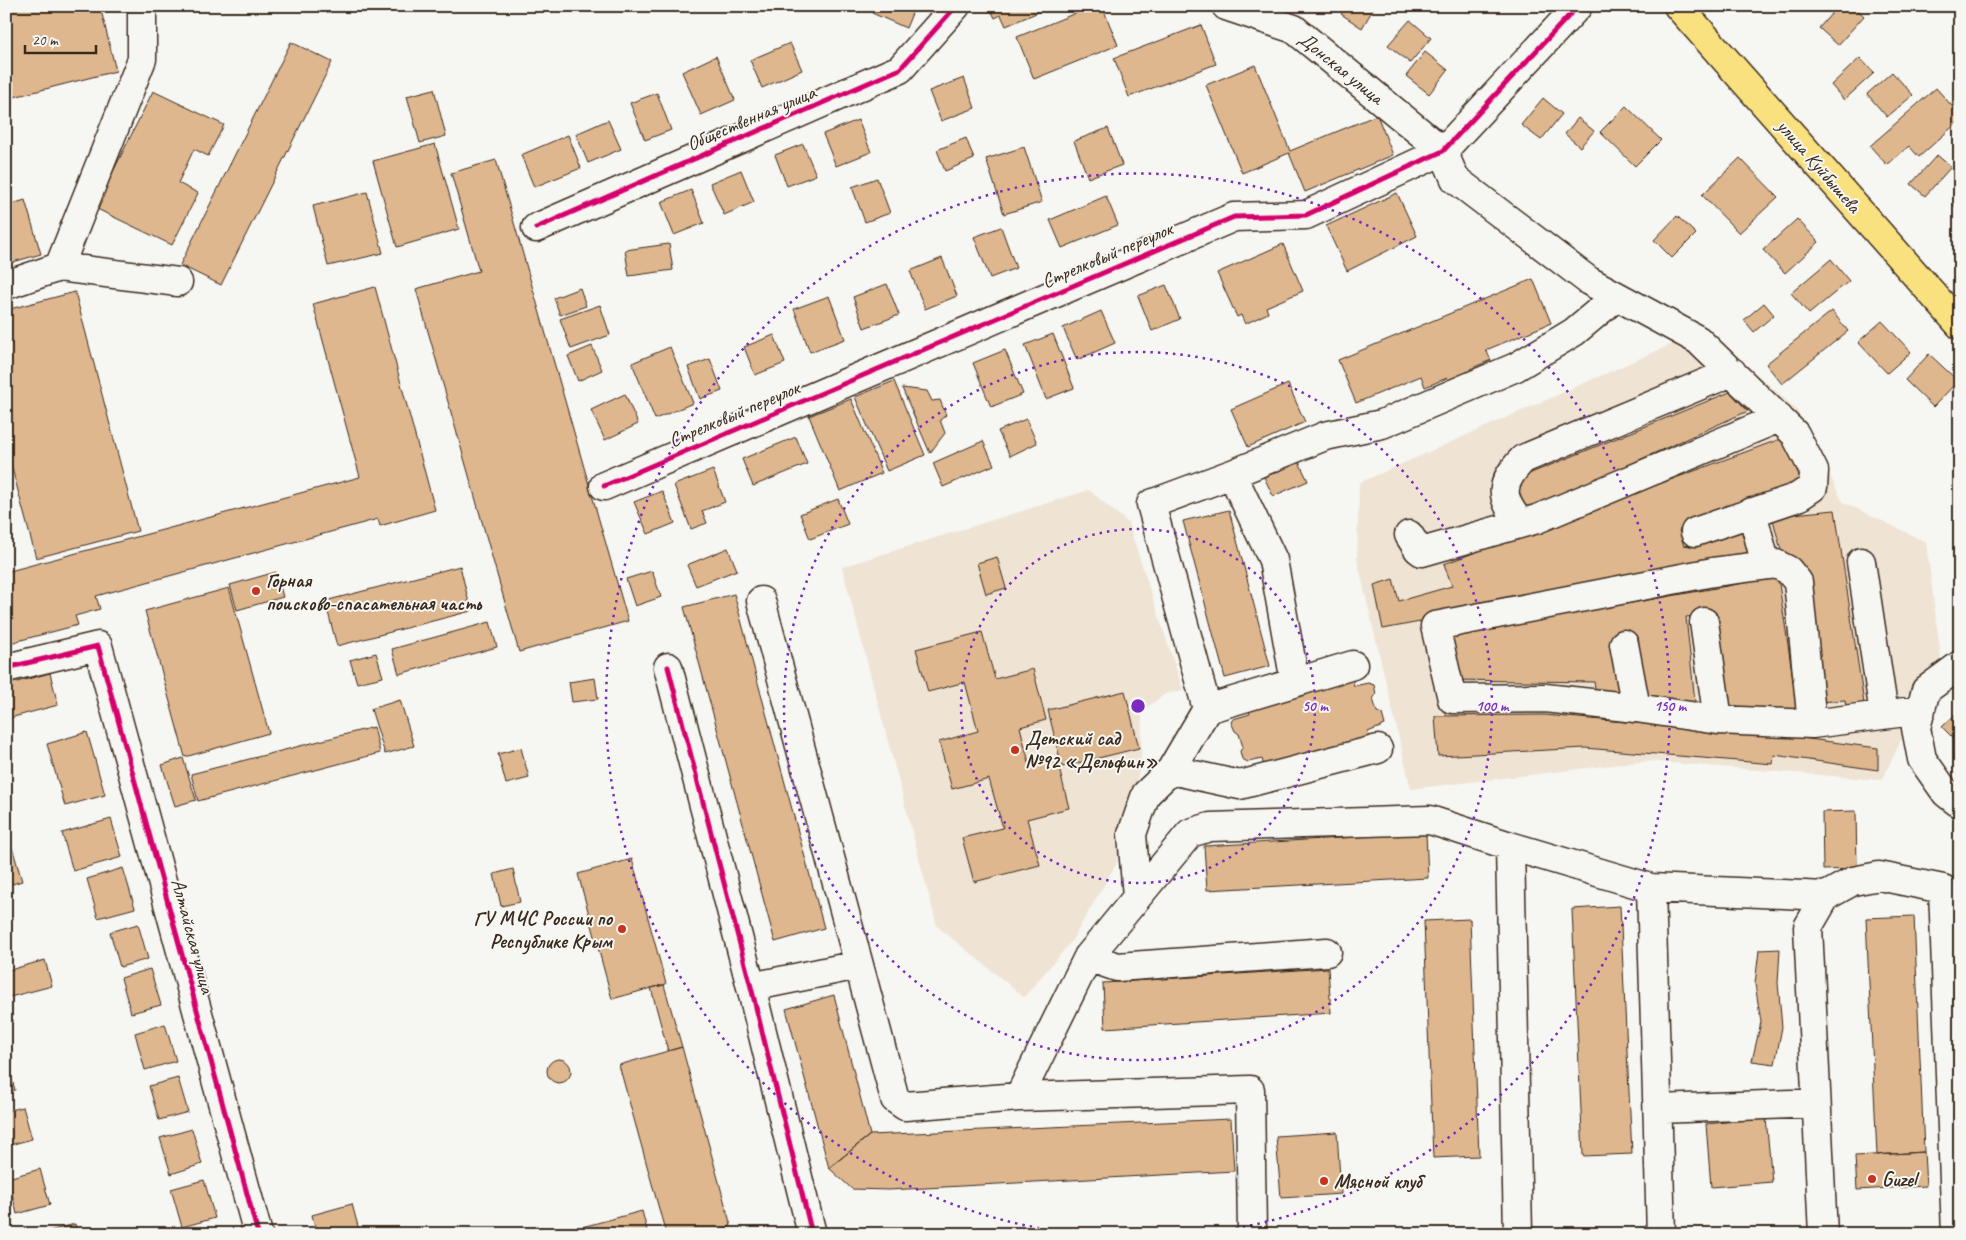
<svg xmlns="http://www.w3.org/2000/svg" width="1966" height="1240" font-family="Caveat,sans-serif">
	<style>
		.built { fill: #efe3d4 }
		.building { fill: #deb78f; stroke: #3b2a1e }
		.lines { fill: none; stroke-linecap: round; stroke-linejoin: round }
		.minor-casing { stroke: #3b2a1e; stroke-width: 31 }
		.major-casing { stroke: #3b2a1e; stroke-width: 31 }
		.minor { stroke: #f6f6f2; stroke-width: 28 }
		.major { stroke: #fae180; stroke-width: 28 }
		.cycleway-casing { stroke: #f6f6f2; stroke-width: 8 }
		.cycleway { stroke: #d6006c; stroke-width: 5 }
		.ring { fill: none; stroke: #7b2cbf; stroke-width: 2.5; stroke-dasharray: 2.5 5 }
		.poi-dot { fill: #c8321e; stroke: #f6f6f2; stroke-width: 2 }
		.labels { text-anchor: middle; dominant-baseline: central; stroke-width: 4; stroke-linejoin: round; paint-order: stroke }
		.street-label { font-size: 20px; fill: #3b2a1e; stroke: #f6f6f2 }
		.poi-label { font-size: 20px; font-weight: bold; fill: #3b2a1e; stroke: #f6f6f2; text-anchor: start }
		.centre { fill: #7b2cbf; stroke: #f6f6f2; stroke-width: 2.5 }
		.ring-label { font-size: 15px; text-anchor: middle; font-weight: bold; fill: #7b2cbf; stroke: #f6f6f2; stroke-width: 4; stroke-linejoin: round; paint-order: stroke }
	</style>
	<rect width="100%" height="100%" fill="#f6f6f2"/>
	<filter id="ink" filterUnits="userSpaceOnUse"><feTurbulence type="fractalNoise" baseFrequency=".02" numOctaves="2"/><feDisplacementMap in="SourceGraphic" scale="10" xChannelSelector="R" yChannelSelector="G"/><feConvolveMatrix kernelMatrix="1 2 1 2 8 2 1 2 1" color-interpolation-filters="sRGB"/></filter>
	<g filter="url(#ink)">
		<path class="built" d="M1706,329L1796,409L1843,502L1926,542L1941,657L1882,780L1646,761L1411,789L1357,559L1359,483Z
			M1089,490L1128,523L1183,690L1165,694L1142,711L1141,763L1116,864L1071,942L1024,997L937,926L842,567Z"/>
		<path class="building" d="M6,6H100L116,71L6,99Z
			M875,6H915L906,28L872,13Z
			M989,6H1050V7L1006,26L1001,15L995,18Z
			M1093,6H1102L1118,45L1034,79L1017,37Z
			M1346,6H1375L1362,28L1341,14Z
			M1775,6H1789L1785,13Z
			M1838,6H1854L1864,16L1838,45L1819,28Z
			M1410,20L1431,38L1410,63L1388,45Z
			M1201,25L1216,64L1129,97L1114,58Z
			M291,42L332,62L221,285L180,265Z
			M790,43L802,70L762,88L750,60Z
			M1425,52L1448,70L1429,94L1406,76Z
			M716,56L735,100L701,115L682,72Z
			M1860,58L1874,73L1844,100L1831,85Z
			M1255,65L1290,151L1377,115L1393,155L1305,192L1289,153L1242,173L1206,85Z
			M1892,72L1913,95L1887,117L1867,94Z
			M964,78L975,108L941,121L929,91Z
			M1936,88L1960,115V120L1919,157L1909,146L1887,165L1870,146Z
			M434,89L446,136L420,143L407,96Z
			M153,91L224,125L208,156L194,149L178,183L198,193L172,245L95,208Z
			M657,93L671,130L645,140L630,103Z
			M1543,98L1562,114L1541,140L1521,125Z
			M1626,106L1661,140L1635,166L1600,132Z
			M1578,118L1594,131L1580,147L1565,134Z
			M608,120L621,149L588,163L576,134Z
			M858,120L871,152L836,166L823,134Z
			M1108,128L1122,165L1088,178L1074,141Z
			M568,135L581,168L534,187L521,155Z
			M966,138L974,159L945,171L937,150Z
			M435,144L459,229L397,247L373,161Z
			M803,144L816,175L787,186L775,155Z
			M1024,147L1042,202L1004,214L986,159Z
			M1937,155L1951,167L1925,196L1911,184Z
			M1740,158L1778,197L1739,233L1702,195Z
			M496,160L628,621L519,652L416,289L479,271L451,173Z
			M741,170L754,202L724,215L710,183Z
			M877,178L890,213L865,222L852,187Z
			M691,190L704,223L674,235L661,202Z
			M367,192L383,253L328,266L313,206Z
			M1397,193L1417,236L1347,271L1326,226Z
			M1106,196L1118,225L1062,248L1050,220Z
			M1960,198V211L1953,205Z
			M25,200L41,254L6,264V206Z
			M1677,216L1696,234L1672,258L1654,240Z
			M1797,219L1819,242L1785,273L1763,250Z
			M1001,227L1016,268L990,278L974,237Z
			M669,244L673,270L629,276L625,250Z
			M1283,244L1303,291L1266,307L1268,313L1245,324L1241,315L1237,317L1217,273Z
			M942,258L957,296L925,309L910,271Z
			M1831,259L1849,281L1809,314L1791,293Z
			M1533,279L1551,323L1486,350L1491,360L1470,369L1472,374L1449,383L1447,378L1425,387L1421,376L1356,403L1338,360Z
			M887,284L899,315L864,328L853,297Z
			M1166,285L1180,319L1152,331L1138,296Z
			M375,287L435,510L380,526L378,519L96,596L100,609L75,616L78,625L6,644V572L360,477L313,304Z
			M580,288L586,306L560,315L554,298Z
			M75,292L138,531L36,558L6,446V310Z
			M829,296L845,339L810,352L794,309Z
			M1764,303L1774,315L1754,332L1744,320Z
			M600,305L610,335L571,349L560,319Z
			M1101,311L1115,343L1077,360L1063,328Z
			M1832,311L1848,331L1782,384L1766,364Z
			M1882,321L1911,352L1887,373L1858,342Z
			M1053,334L1074,388L1046,399L1025,345Z
			M774,335L785,363L755,375L744,347Z
			M592,346L602,370L578,381L568,356Z
			M670,347L693,403L655,419L632,363Z
			M1005,350L1023,394L991,407L973,363Z
			M1929,354L1958,381L1933,407L1905,380Z
			M710,359L722,391L700,399L688,367Z
			M894,381L925,455L887,471L855,397Z
			M1288,384L1305,422L1248,447L1231,409Z
			M902,388L927,391L932,401L940,400L946,415L940,420L945,433L930,453Z
			M1730,392L1748,411L1566,493L1523,517L1509,482Z
			M625,394L638,424L605,440L591,410Z
			M851,399L882,473L840,491L809,416Z
			M1026,419L1037,443L1010,456L998,431Z
			M796,437L807,464L753,486L742,459Z
			M1783,438L1803,484L1679,530L1684,546L1745,531L1752,559L1383,629L1374,585L1393,579L1399,601L1452,586L1444,564Z
			M983,441L994,465L943,487L933,463Z
			M1299,462L1308,481L1273,496L1264,477Z
			M713,470L725,502L702,511L707,523L691,529L674,485Z
			M662,491L675,523L648,534L634,502Z
			M838,499L848,524L810,539L800,514Z
			M1229,510L1270,666L1225,678L1183,521Z
			M1835,510L1865,710L1847,712L1845,700L1821,702L1772,516Z
			M728,548L737,570L696,586L687,565Z
			M997,557L1006,588L986,594L977,563Z
			M460,566L471,611L337,646L325,601Z
			M652,571L661,597L635,606L626,579Z
			M276,572L283,597L237,610L230,585Z
			M1778,577L1798,713L1751,717L1749,707L1730,710L1717,614L1686,617L1695,702L1645,700L1638,636L1612,640L1621,700L1597,698L1594,682L1450,680L1445,636Z
			M229,588L269,733L185,757L145,611Z
			M734,594L824,928L775,942L684,607Z
			M490,622L497,647L399,674L392,649Z
			M982,632L995,679L1033,669L1046,720L1020,727L1030,767L1057,760L1069,808L1027,819L1040,865L974,882L962,838L1003,828L989,779L952,789L939,742L978,731L965,682L928,692L916,649Z
			M376,653L383,677L357,683L350,660Z
			M50,673L58,705L6,719V685Z
			M595,678L598,699L572,702L569,682Z
			M1338,679L1342,683L1353,680L1354,686L1368,683L1374,685L1376,694L1373,699L1377,712L1382,714L1385,725L1368,732L1370,739L1264,766L1262,759L1248,762L1242,759L1240,751L1243,747L1239,734L1235,731L1231,722L1233,719L1250,714L1248,708Z
			M1125,691L1139,748L1062,767L1048,710Z
			M400,700L414,746L385,754L371,709Z
			M1960,710V745L1942,727Z
			M1544,715L1786,736L1878,748V770L1774,755L1773,764L1585,748L1438,756L1435,716Z
			M374,727L380,753L198,801L191,774Z
			M87,732L105,795L65,806L47,744Z
			M521,748L529,778L506,784L498,754Z
			M183,758L196,800L175,806L162,765Z
			M1856,811L1857,869L1823,870L1822,812Z
			M111,819L122,857L73,871L62,833Z
			M1426,833L1428,878L1207,890L1204,846Z
			M9,837L22,881L6,886V838Z
			M632,859L666,984L612,999L578,874Z
			M123,868L135,908L98,918L87,879Z
			M513,869L520,902L501,906L494,874Z
			M1620,906L1632,1154L1583,1156L1572,909Z
			M1914,916L1924,1152L1877,1155L1866,918Z
			M1470,919L1479,1156L1433,1158L1424,921Z
			M138,924L148,959L120,967L110,932Z
			M1780,949L1778,983L1782,1027L1775,1064L1752,1061L1761,1022L1755,984L1759,950Z
			M45,960L52,986L6,998V971Z
			M1328,968L1331,1013L1105,1028L1103,983Z
			M150,969L161,1005L131,1013L121,978Z
			M664,985L682,1047L668,1051L651,988Z
			M834,995L870,1135L829,1168L786,1009Z
			M165,1024L176,1061L145,1070L135,1033Z
			M682,1047L731,1226L704,1234H666L619,1065Z
			M6,1058L15,1090L6,1092Z
			M547 1071a12 12 0 1 1 24 0a12 12 0 1 1-24 0Z
			M178,1078L188,1112L159,1120L149,1086Z
			M23,1107L32,1139L6,1146V1111Z
			M1766,1118L1772,1182L1711,1187L1706,1124Z
			M1231,1119L1234,1171L889,1190L852,1189L829,1168L870,1135Z
			M192,1129L202,1164L171,1174L160,1138Z
			M1337,1132L1341,1194L1281,1198L1276,1136Z
			M1924,1152L1926,1186L1857,1190L1855,1156Z
			M40,1169L50,1205L17,1214L8,1178Z
			M204,1180L215,1218L182,1227L171,1189Z
			M352,1204L360,1234H317L312,1215Z
			M642,1211L648,1234H556Z
			M75,1224L78,1234H38Z"/>
		<g class="lines">
			<g class="minor-casing">
				<path id="minor" d="M142,6V59L59,267L178,282
					M1226,6L1294,29L1443,151L1455,179L1589,281L1698,340L1795,434L1814,471L1813,487L1798,497L1695,532
					M536,228L900,69L956,6
					M6,285L59,267
					M604,486L1234,217L1306,215L1443,151L1578,6
					M1752,512L1766,565
					M1521,523C1498,497 1500,483 1523,459L1732,372
					M1409,535L1418,549L1422,552L1537,519L1779,418
					M1861,562L1884,714
					M761,601L895,1099L905,1106L1019,1097
					M1704,622L1718,720
					M1624,644L1636,708
					M1960,665L1926,690L1916,728L1922,759L1946,793L1960,804
					M668,667L751,987L812,1234
					M6,668L98,646L258,1234
					M1295,682L1273,560L1232,474L1325,436L1382,424L1516,367L1574,332L1616,297
					M1207,709L1151,504L1232,474
					M1812,724L1798,582L1788,570L1776,564L1713,572L1435,626L1452,699L1545,698L1636,708L1718,720L1812,724L1921,710
					M1171,770L1240,785L1378,749
					M1137,897L1132,834L1146,794L1171,770L1207,709L1353,665
					M1088,957L1117,967L1327,952
					M751,987L858,965
					M1658,1109L1816,1103
					M1252,1234L1250,1090L1019,1097L1088,957L1190,833L1210,827L1430,820L1510,846
					M1518,1234L1510,846L1651,888
					M1661,1234L1651,888L1826,896
					M1823,1234L1808,927L1826,896L1853,881L1879,876L1943,889L1956,1234"/>
			</g>
			<g class="major-casing">
				<path id="major" d="M1678,6L1960,325"/>
			</g>
			<use href="#minor" class="minor"/>
			<use href="#major" class="major"/>
			<g class="cycleway-casing">
				<path id="cycleway" d="M536,228L900,69L956,6
					M604,486L1234,217L1306,215L1443,151L1578,6
					M668,667L751,987L812,1234
					M6,668L98,646L258,1234"/>
			</g>
			<use href="#cycleway" class="cycleway"/>
		</g>
	</g>
	<g class="ring">
		<circle cx="1138" cy="706" r="177"/>
		<circle cx="1138" cy="706" r="354"/>
		<path d="M1069 1233A532 532 0 1 1 1207 1233"/>
	</g>
	<g class="poi-dot">
		<circle cx="256" cy="591" r="5"/>
		<circle cx="1015" cy="750" r="5"/>
		<circle cx="622" cy="929" r="5"/>
		<circle cx="1872" cy="1179" r="5"/>
		<circle cx="1324" cy="1181" r="5"/>
	</g>
	<g class="labels">
		<g class="street-label">
			<text transform="translate(1341 68) rotate(39)">Донская улица</text>
			<text transform="translate(751 118) rotate(-23)">Общественная улица</text>
			<text transform="translate(1819 166) rotate(49)">улица Куйбышева</text>
			<text transform="translate(1107 255) rotate(-23)">Стрелковый переулок</text>
			<text transform="translate(734 414) rotate(-23)">Стрелковый переулок</text>
			<text transform="translate(193 936) rotate(75)">Алтайская улица</text>
		</g>
		<g class="poi-label">
			<text x="266" y="580">Горная<tspan x="266" dy="23">поисково-спасательная часть</tspan></text>
			<text x="1025" y="738">Детский сад<tspan x="1025" dy="23">№92 «Дельфин»</tspan></text>
			<text x="612" y="918" text-anchor="end">ГУ МЧС России по<tspan x="612" dy="23">Республике Крым</tspan></text>
			<text x="1882" y="1179">Guzel</text>
			<text x="1334" y="1181">Мясной клуб</text>
		</g>
	</g>
	<circle cx="1138" cy="706" r="8" class="centre"/>
	<g class="ring-label">
		<text x="1315" y="711">50 m</text>
		<text x="1492" y="711">100 m</text>
		<text x="1670" y="711">150 m</text>
	</g>
	<rect width="1966" height="1240" fill="none" stroke="#f6f6f2" stroke-width="25"/>
	<rect x="12" y="12" width="1941" height="1215" fill="none" stroke="#3b2a1e" stroke-width="2" filter="url(#ink)"/>
	<path d="M25 45v8h71v-8" fill="none" stroke="#3b2a1e" stroke-width="2.5"/>
	<text x="32" y="45" font-size="15" fill="#3b2a1e" stroke="#f6f6f2" stroke-width="4" paint-order="stroke">20 m</text>
</svg>
